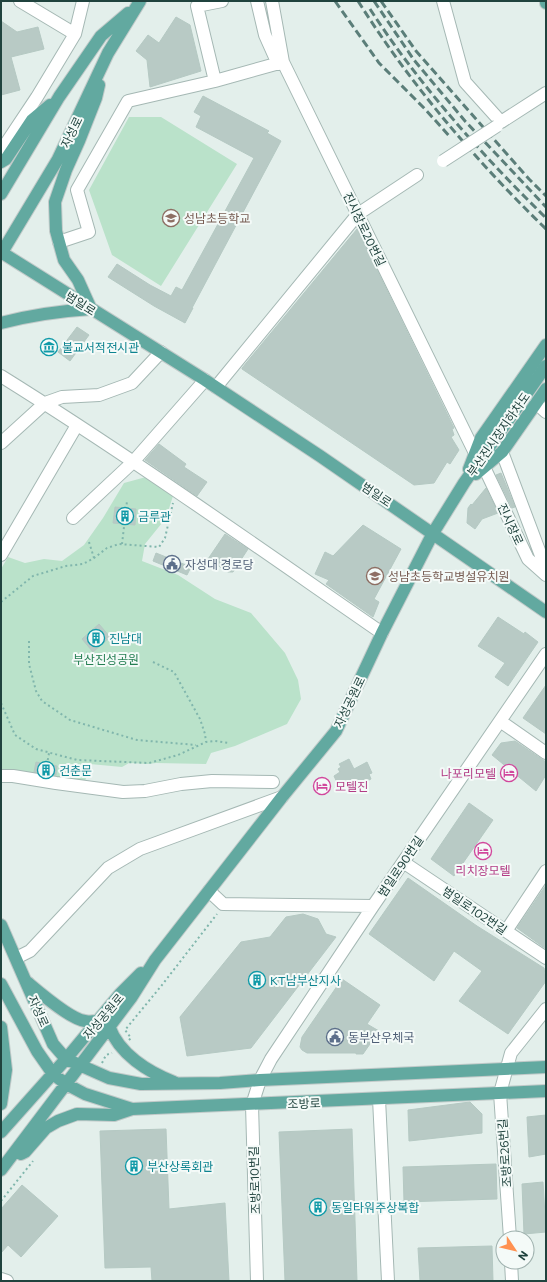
<svg xmlns="http://www.w3.org/2000/svg" width="547" height="1282" font-family="Commissioner,'Noto Sans KR',sans-serif">
	<style>
		.green { fill: #bae2ca }
		.building { fill: #b8cac5; stroke: #b5c9c3 }
		.lines { fill: none; stroke-linecap: round; stroke-linejoin: round }
		.minor-casing { stroke: #a5b8b4; stroke-width: 14 }
		.major-casing { stroke: #c1cac9; stroke-width: 14 }
		.path { stroke: #80b6ac; stroke-width: 2; stroke-dasharray: 2 3; stroke-linecap: butt }
		.minor { stroke: #fff; stroke-width: 12 }
		.major { stroke: #62a9a0; stroke-width: 12 }
		.rail { stroke: #5b7e79; stroke-width: 3; stroke-dasharray: 8 4; stroke-linecap: butt }
		.minor-bridge-casing { stroke: #a5b8b4; stroke-width: 14; stroke-linecap: butt }
		.minor-bridge { stroke: #fff; stroke-width: 12 }
		.labels { text-anchor: middle; dominant-baseline: central; stroke-width: 4; stroke-linejoin: round; paint-order: stroke }
		.street-label { font-size: 12px; fill: #20433e; stroke: #f4faf8 }
		.education-label { font-size: 12px; fill: #785e54; stroke: #f4faf8; text-anchor: start }
		.culture-label { font-size: 12px; fill: #0d838f; stroke: #f4faf8; text-anchor: start }
		.service-label { font-size: 12px; fill: #4e5e75; stroke: #f4faf8; text-anchor: start }
		.park-label { font-size: 12px; fill: #257f53; stroke: #f4faf8 }
		.hotel-label { font-size: 12px; fill: #b23c85; stroke: #f4faf8; text-anchor: end }
	</style>
	<rect width="100%" height="100%" fill="#e3efeb"/>
	<path class="green" d="M129,117H161L237,164L161,286L112,255L89,190Z
		M146,477L173,496L166,518L145,544L142,561L178,575L215,599L251,613L285,653L298,680L301,699L287,724L235,746L211,753L206,764L156,763L148,764L129,763L122,767L90,764L84,785L1,771V569L8,557L25,563L44,559L62,561L84,545L103,518L124,483Z"/>
	<path class="building" d="M176,17L190,25L201,71L150,87L147,60L136,51L148,35L159,43Z
		M1,21L17,32L38,27L44,49L11,57L20,90L1,95Z
		M203,96L269,131L267,133L281,141L192,308H193L185,323L154,306L108,277L117,264L150,285L171,296L176,287L182,290L254,158L196,127L201,116L194,112Z
		M357,229L454,428L452,429L454,435L451,437L459,450L450,464L447,462L434,483L414,485L242,369V368Z
		M77,327L89,335L70,361L58,352Z
		M159,444L186,464L184,467L207,482L197,496L145,460Z
		M501,473L506,485L515,507L512,508L496,475Z
		M486,488L498,513L482,519L475,529L467,523L468,508L471,504L472,505Z
		M115,507L136,509L135,525L113,523Z
		M363,525L401,549L374,599L379,602L373,617L326,584L329,580L315,574L325,552L333,556Z
		M225,534L248,549L233,572H228L208,559Z
		M156,553L191,567L187,575L153,561Z
		M498,617L524,634L525,632L538,642L508,686L495,677L505,663L478,646Z
		M99,624L110,637L93,652L82,639Z
		M546,685V734L523,718Z
		M515,741L546,762V775L536,791L492,755L501,743Z
		M349,759L354,769L367,762L372,773L369,774L371,779L353,788L350,782L339,787L334,776L340,772L338,769L341,767L339,764Z
		M36,762L57,766L56,775L34,772Z
		M469,803L493,820L454,876L431,859Z
		M408,878L477,926L544,968L546,981L508,1034L459,1001L482,971L454,951L434,981L369,934Z
		M546,885V949L517,928Z
		M303,914L318,919L326,934L336,937L251,1048L187,1056L180,1017L241,942L270,937L286,917Z
		M342,979L380,1005L367,1024L379,1031L363,1054H356V1053H307L302,1050L300,1047L302,1037Z
		M470,1102L482,1114V1133L409,1141L408,1110Z
		M546,1115V1154L529,1157L527,1117Z
		M166,1129L169,1209L225,1203L229,1281H152L151,1267L105,1268L100,1131Z
		M352,1129L357,1281H285L279,1132Z
		M496,1164L497,1199L404,1202L403,1167Z
		M543,1182L546,1232L524,1234L522,1184Z
		M22,1185L58,1216L21,1257L8,1245L1,1253V1209Z
		M492,1246L493,1281H420L418,1248Z"/>
	<g class="lines">
		<g class="minor-casing">
			<path id="minor" d="M20,1L75,34
				M257,1L265,35L278,64
				M272,1L283,62L475,453
				M443,1L465,82L501,122L546,93
				M215,81L197,6L222,1
				M1,151L37,97L75,34L83,1
				M59,242L89,232L77,190L128,101L215,81L283,62
				M1,376C131,457 256,546 382,633
				M216,387L358,214L417,175
				M536,403L546,412
				M1,443L45,403L62,397L99,395L132,383L161,352
				M502,452L546,569
				M484,467L528,559L546,575
				M73,518L133,462L205,380
				M1,555L77,425
				M500,721L546,753
				M1,776H13L56,783L123,792L145,791L181,784L212,781L273,782
				M403,862L546,958
				M209,891L223,904L373,906
				M506,931L546,871
				M16,958L30,951L108,868L140,849L282,797
				M379,1099L388,1281
				M510,1238L500,1093L511,1053L546,1009
				M511,1262L512,1281
				M1,1279L7,1281
				M257,1281L252,1105L260,1080L271,1059L373,906L546,654"/>
		</g>
		<g class="major-casing">
			<path id="major" d="M546,1V3
				M1,162L6,159L32,120L50,105
				M1,194L59,97L101,36L128,13
				M1,252L205,380L320,456L546,612
				M1,254L58,159L108,53L140,1
				M91,309L78,280L64,260L56,231L55,202L66,170L79,141L96,98L99,85
				M1,323C31,315 60,311 91,309
				M469,469L481,438L546,345
				M476,474L502,452L546,389
				M1,925L53,1044L66,1059L109,1078L141,1084L220,1083L260,1080L546,1067
				M27,982C39,992 70,1019 85,1021C88,1022 93,1021 97,1021
				M1,984L37,1051L53,1074L66,1084L85,1094L132,1109L546,1091
				M109,1026C119,1054 148,1072 174,1082
				M1,1027L6,1070L1,1104
				M1,1132L66,1059L120,994L141,973
				M21,1154L25,1152L46,1128L58,1121L77,1114L114,1115L132,1109
				M1,1170L131,998L155,960L282,797L336,731L382,633L433,533L464,483L546,366"/>
		</g>
		<path class="path" d="M89,542L94,558
			M122,544L127,501
			M1,602L33,576L66,566L83,564L94,558L107,548L119,544L159,547L165,538L173,503
			M29,641V664L36,691L42,701L70,720L137,740L196,745
			M153,662L174,672L200,719L205,734L206,742
			M1,703L15,735L36,749L77,760L149,763L178,755L206,742L215,741L229,743
			M46,770L49,753
			M129,1040L131,1038L125,1030L162,985L217,914
			M102,1063L106,1055L112,1053
			M1,1201L33,1161"/>
		<use href="#minor" class="minor"/>
		<use href="#major" class="major"/>
		<path class="rail" d="M335,1L379,63L425,109L451,138
			M358,1C411,85 475,160 546,229
			M374,1L414,60L465,121L546,207
			M381,1L416,51L529,179L546,196
			M370,9C420,86 481,154 546,218"/>
		<g class="minor-bridge-casing">
			<path id="minor-bridge" d="M443,161L497,126"/>
		</g>
		<use href="#minor-bridge" class="minor-bridge"/>
	</g>
	<defs>
		<g id="school-ring" transform="scale(0.9)"><circle r="9.5" fill="#f4faf8" stroke="#8d6e63" stroke-width="1.5"/><path d="M0-5L7-2L0 1L-7-2ZM-4 1L0 2.5L4 1V4Q0 6-4 4Z" fill="#8d6e63"/></g>
		<g id="museum-ring" transform="scale(0.9)"><circle r="9.5" fill="#f4faf8" stroke="#0f9aa8" stroke-width="1.5"/><path d="M0-6L6-3V-2H-6V-3ZM-5-1h2V3h-2ZM-1-1h2V3h-2ZM3-1h2V3H3ZM-6 4H6V6H-6Z" fill="#0f9aa8"/></g>
		<g id="building-ring" transform="scale(0.9)"><circle r="9.5" fill="#f4faf8" stroke="#0f9aa8" stroke-width="1.5"/><path d="M-4-6H4V6H1V3H-1V6H-4ZM-2.5-4.3h1.7v1.8h-1.7ZM.8-4.3h1.7v1.8H.8ZM-2.5-1h1.7V.8h-1.7ZM.8-1h1.7V.8H.8Z" fill="#0f9aa8"/></g>
		<g id="civic-ring" transform="scale(0.9)"><circle r="9.5" fill="#f4faf8" stroke="#5c6f8a" stroke-width="1.5"/><path d="M-.6-6.5H3V-4.5H.6V-3L4-1V1h2V6H-6V1h2V-1L-.6-3ZM-1.2 2.5V6h2.4V2.5Z" fill="#5c6f8a"/></g>
		<g id="hotel-ring" transform="scale(0.9)"><circle r="9.5" fill="#f4faf8" stroke="#d1479c" stroke-width="1.5"/><path d="M-6-4.5h1.5V1H6V5H4.5V3h-9V5H-6ZM-4 0a1.8 1.8 0 1 1 3.6 0ZM.5 0V-2.5h3Q6-2.5 6 0Z" fill="#d1479c"/></g>
	</defs>
	<g fill-rule="evenodd">
		<use href="#school-ring" x="171" y="218"/>
		<use href="#museum-ring" x="49" y="347"/>
		<use href="#building-ring" x="125" y="516"/>
		<use href="#civic-ring" x="172" y="564"/>
		<use href="#school-ring" x="375" y="576"/>
		<use href="#building-ring" x="96" y="638"/>
		<use href="#building-ring" x="46" y="770"/>
		<use href="#hotel-ring" x="509" y="773"/>
		<use href="#hotel-ring" x="322" y="786"/>
		<use href="#hotel-ring" x="483" y="851"/>
		<use href="#building-ring" x="257" y="980"/>
		<use href="#civic-ring" x="335" y="1037"/>
		<use href="#building-ring" x="134" y="1166"/>
		<use href="#building-ring" x="318" y="1207"/>
	</g>
	<g class="labels">
		<g class="street-label">
			<text transform="translate(71 132) rotate(-64)">자성로</text>
			<text transform="translate(365 229) rotate(64)">진시장로20번길</text>
			<text transform="translate(81 303) rotate(32)">범일로</text>
			<text transform="translate(498 434) rotate(-55)">부산진시장지하차도</text>
			<text transform="translate(377 494) rotate(34)">범일로</text>
			<text transform="translate(511 524) rotate(65)">진시장로</text>
			<text transform="translate(349 702) rotate(-64)">자성공원로</text>
			<text transform="translate(400 866) rotate(-56)">범일로90번길</text>
			<text transform="translate(475 910) rotate(34)">범일로102번길</text>
			<text transform="translate(39 1011) rotate(66)">자성로</text>
			<text transform="translate(103 1016) rotate(-50)">자성공원로</text>
			<text transform="translate(304 1103) rotate(-2)">조방로</text>
			<text transform="translate(504 1153) rotate(-94)">조방로26번길</text>
			<text transform="translate(254 1180) rotate(-92)">조방로10번길</text>
		</g>
		<g class="education-label">
			<text x="184" y="218">성남초등학교</text>
			<text x="388" y="576">성남초등학교병설유치원</text>
		</g>
		<g class="culture-label">
			<text x="62" y="347">불교서적전시관</text>
			<text x="138" y="516">금루관</text>
			<text x="109" y="638">진남대</text>
			<text x="59" y="770">건춘문</text>
			<text x="270" y="980">KT남부산지사</text>
			<text x="147" y="1166">부산상록회관</text>
			<text x="331" y="1207">동일타워주상복합</text>
		</g>
		<g class="service-label">
			<text x="185" y="564">자성대 경로당</text>
			<text x="348" y="1037">동부산우체국</text>
		</g>
		<g class="park-label">
			<text x="106" y="659">부산진성공원</text>
		</g>
		<g class="hotel-label">
			<text x="496" y="773">나포리모텔</text>
			<text x="335" y="786" text-anchor="start">모텔진</text>
			<text x="483" y="870" text-anchor="middle">리치장모텔</text>
		</g>
	</g>
	<rect width="547" height="1282" fill="none" stroke="#20433e" stroke-width="4"/>
	<g transform="translate(515 1250) rotate(125)"><circle r="19" fill="#f4faf8" stroke="#9fb1ae"/>
	<path d="M0-3L7 15L0 10L-7 15Z" fill="#ff9151"/>
	<text y="-6" font-size="11" font-weight="bold" text-anchor="middle" fill="#20433e">N</text>
	</g>
</svg>
